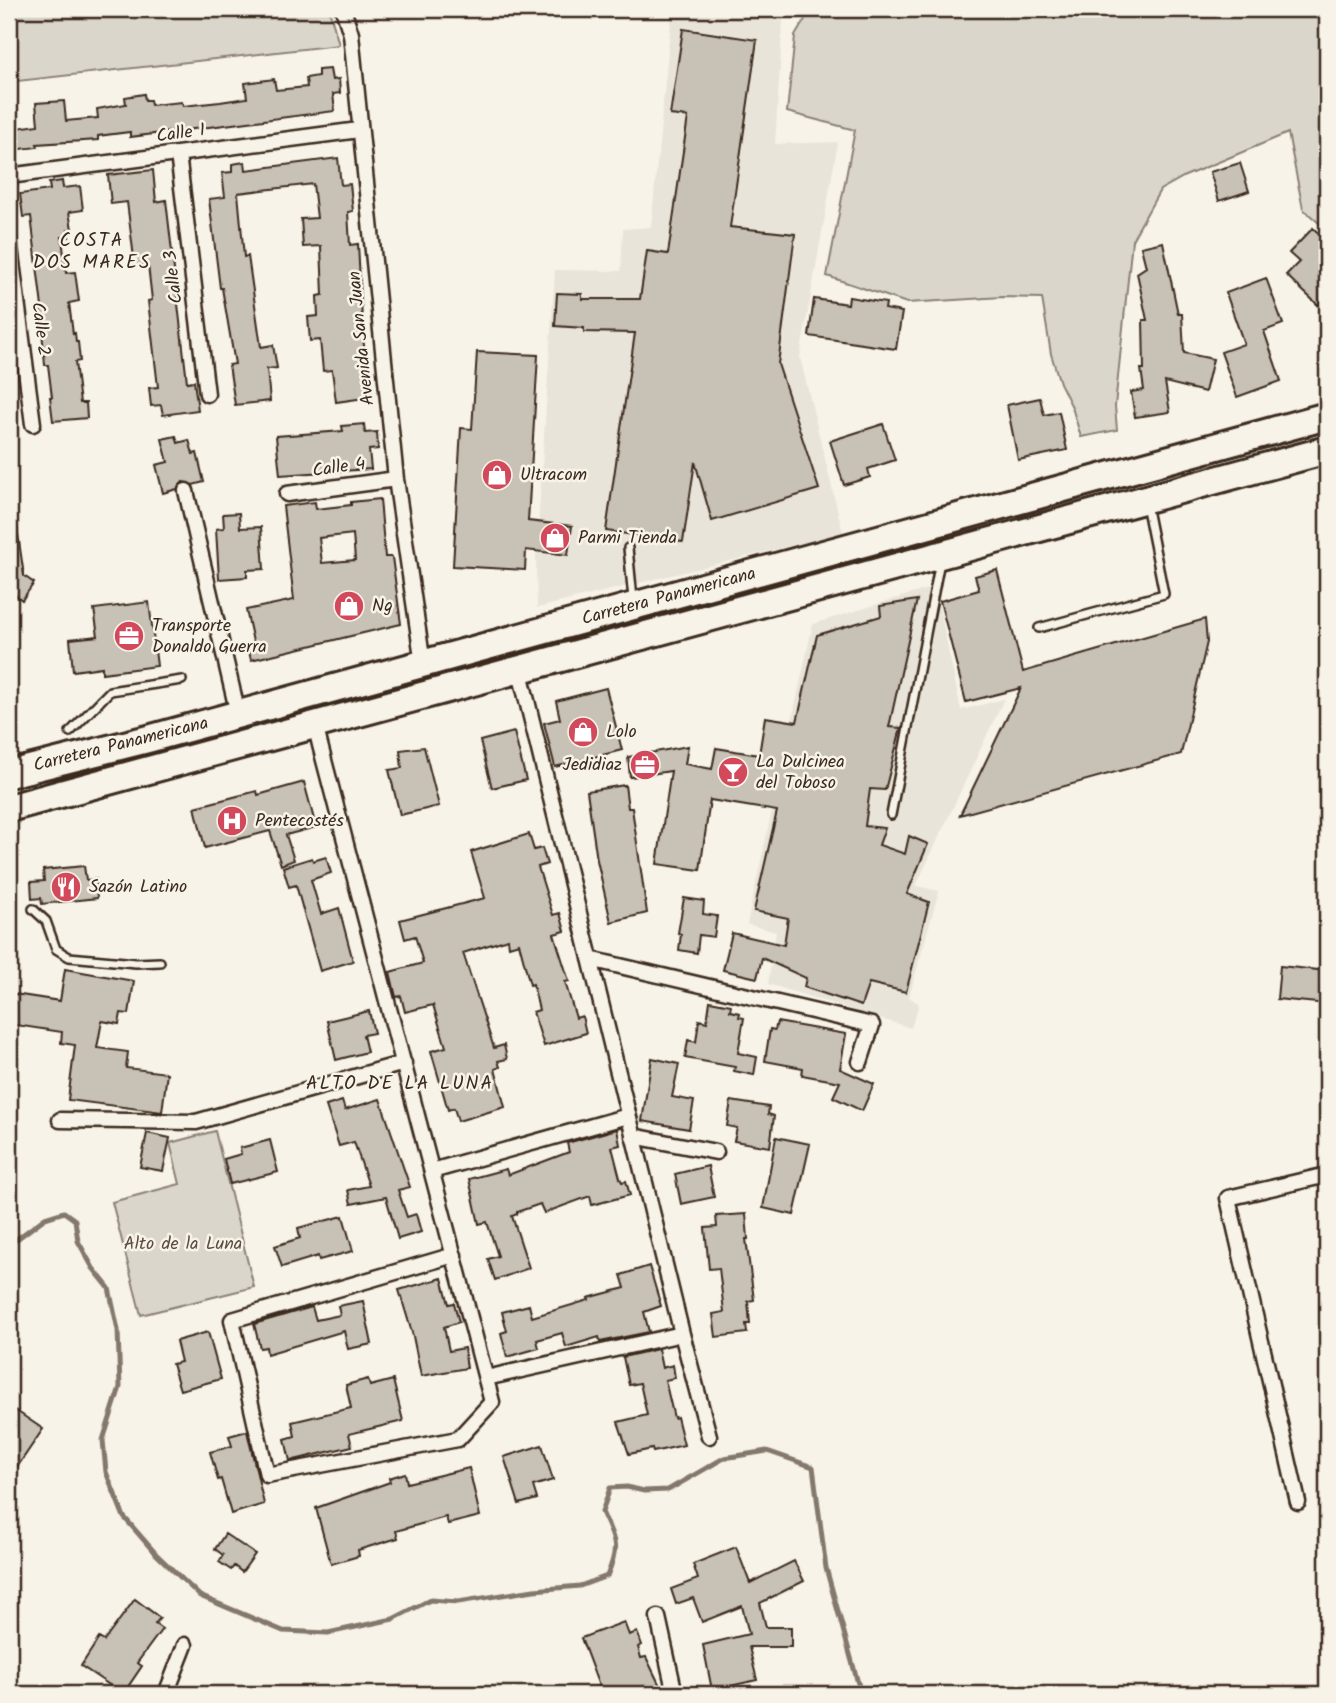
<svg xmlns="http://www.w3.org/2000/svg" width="1336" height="1703" font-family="Kalam,sans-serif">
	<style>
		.built { fill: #e9e4d9 }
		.green { fill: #dbd6cb; stroke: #8b8074; stroke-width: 2 }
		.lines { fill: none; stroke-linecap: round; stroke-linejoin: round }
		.stream { stroke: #84786c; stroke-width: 5 }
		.building { fill: #c8c1b6; stroke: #3b2a1e; stroke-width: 2; fill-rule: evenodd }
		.lane-casing { stroke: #3b2a1e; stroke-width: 12 }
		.street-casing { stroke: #3b2a1e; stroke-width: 19 }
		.highway-casing { stroke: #3b2a1e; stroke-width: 32 }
		.lane { stroke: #f7f3e8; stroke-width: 7 }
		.street { stroke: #f7f3e8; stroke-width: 14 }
		.highway { stroke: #f7f3e8; stroke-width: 26 }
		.labels { text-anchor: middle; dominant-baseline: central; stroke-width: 5; stroke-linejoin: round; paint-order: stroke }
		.street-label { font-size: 18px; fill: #3b2a1e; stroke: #f7f3e8 }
		.poi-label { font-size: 18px; fill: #3b2a1e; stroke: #f7f3e8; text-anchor: start }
		.park-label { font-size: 18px; fill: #5b4c41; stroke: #f7f3e8 }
		.neighbourhood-label { font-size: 19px; letter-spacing: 2px; fill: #3b2a1e; stroke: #f7f3e8 }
	</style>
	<rect width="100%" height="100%" fill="#f7f3e8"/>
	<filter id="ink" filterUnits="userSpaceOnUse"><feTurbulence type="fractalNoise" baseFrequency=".0143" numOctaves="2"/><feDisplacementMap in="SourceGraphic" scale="14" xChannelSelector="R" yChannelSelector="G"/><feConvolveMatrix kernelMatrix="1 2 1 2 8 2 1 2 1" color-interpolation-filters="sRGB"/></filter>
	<g filter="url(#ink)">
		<path class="built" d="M672,10L783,20L775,144L838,142L800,357L843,533L537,608L536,557L555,270L621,271L623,229L651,227Z
			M937,586L938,601L961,710L1004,699L916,886L939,891L909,997L919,1004L911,1028L768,984L776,932L747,924L813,624Z"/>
		<path class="green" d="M9,9H329L339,45L9,82Z
			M811,9H1327V230L1303,209L1288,133L1185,176L1160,190L1132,240L1115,406L1117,430L1081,437L1072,407L1060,383L1051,354L1042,298L1002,297L907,303L827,276L855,130L787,112L795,36Z
			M215,1131L254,1287L141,1315L112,1202L180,1184L170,1143Z"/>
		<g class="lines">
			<path class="stream" d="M9,1245L45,1218L64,1212L75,1220L78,1241L93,1268L109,1288L118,1330L120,1387L103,1440L106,1472L124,1517L156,1554L200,1596L283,1631L328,1633L393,1619L430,1600L458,1602L534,1590L580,1586L607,1576C620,1545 615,1541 602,1512L610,1488L627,1487L644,1491L668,1490L724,1458L767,1451L813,1467L826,1568L861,1694"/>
		</g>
		<path class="building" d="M683,29L757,40L730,227L795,234L778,364L819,489L712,521L695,462L683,542L606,531L635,333L584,332V328L555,326L557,293L582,294V299H640L647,251L668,254L688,117L670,115Z
			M330,69L332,80L339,79L340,93L333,94L335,111L130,137V132L98,136V140L37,144L38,147L12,150L10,129L38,125L36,103L64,101L66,121L98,118L97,109L126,104L125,97L144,94L145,100H150L151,105L182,102L183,106L220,102L247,98L245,83L274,79L276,90L307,87L306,78L318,76V70Z
			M338,158L341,185L350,184L353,211L348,212L350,245L358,244L363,339L372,397L336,402L332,370L323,371L320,340L310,341L308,317L318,316L317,296L323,295L321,246L303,247L301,219L317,218L313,184L238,193L244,257L248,256L261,347L273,345L277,368L267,369L270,401L235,405L229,365L235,364L222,288H220L209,199L225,197L222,173L232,172V164L245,162L246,170Z
			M1240,163L1249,191L1219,201L1210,172Z
			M153,170L156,202L166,200L187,382L194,381L198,410L163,415L161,405L151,406L149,388L158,387L148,301L152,300L148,265L135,266L127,202L111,204L108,175Z
			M62,181L63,188L80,186L83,210L69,212L72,229L68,230L69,237H62L66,273L75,272L79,301L69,303L73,334L75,333L76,342H78L80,361L75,362L80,403H86L87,418L53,421L50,397H52L48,365H45L40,307H42L31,216L23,217L20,194L50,190L49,183Z
			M1313,228L1327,241L1322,247L1327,252V295L1318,305L1286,275L1299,262L1289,253Z
			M1163,242L1178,314H1182L1184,353L1213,359L1205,392L1165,382L1170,412L1135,417L1131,392L1144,390L1141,369H1144L1143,320H1147L1137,273L1146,267L1141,247Z
			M1266,278L1283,324L1264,331L1281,381L1237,397L1221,352L1244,344L1226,293Z
			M849,297L886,303L885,309L902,312L896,349L809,336L814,299L848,304Z
			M477,352L538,355L528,521L572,526L568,555L526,550L525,570L453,566L461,428L472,429Z
			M1040,398L1044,415L1059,412L1067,450L1018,460L1007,405Z
			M364,424L365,433L377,432L378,449L369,450L371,469L280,475L276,436L343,431L342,426Z
			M883,424L895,460L868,469L870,477L844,485L830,441Z
			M176,436L178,443L189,440L193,454L197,453L204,482L193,485L183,482L177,489L163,493L156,465L168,462L162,439Z
			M380,499L385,557H392L401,624L251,660L248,647L254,646L246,610L294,600L283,506L315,502L316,509L351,505V502ZM353,534L355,560L322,563L319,538Z
			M239,513L240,528L261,527L264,569L247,570V577L219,579L216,529L224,528L223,514Z
			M17,527L24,576L34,583L22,600L9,590V528Z
			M997,570L1023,672L1205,619L1207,642L1181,754L960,815L1021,688L966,702L940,601L979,590L975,576Z
			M917,600L889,727L901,728L885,790L870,789L865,826L885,828L879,845L905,854L909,836L928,844L907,894L929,902L906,992L869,983L861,1006L804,987L806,978L762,958L757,978L723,970L732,933L784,945L788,918L754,911L777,811L710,800L700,870L657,864L671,771L630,777L628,757L688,746L685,764L712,769L716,748L759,755L765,717L797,722L817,635L881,616L880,606Z
			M149,602L157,666L102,673V667L73,671L70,639L98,636L94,609Z
			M606,688L622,750L555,767L544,723L560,719L556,701Z
			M514,732L526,780L492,788L480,741Z
			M424,747L439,806L400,815L389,770L402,768L400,750Z
			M304,782L316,827L286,835L294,860L281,865L270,831L205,848L195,807L257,791L258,795Z
			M625,785L628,808H632L647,913L611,922L597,860L587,791Z
			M529,834L534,850L542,848L547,864L538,867L553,915L560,913L565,931L554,934L569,981L565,982L576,1018L582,1016L586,1033L544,1046L533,1012L539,1010L533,984L530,985L519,943L509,946L508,939L463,953L494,1048L504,1045L507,1059L498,1061L500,1067L495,1069L505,1107L458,1121L454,1108L448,1110L431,1051L446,1047L433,1005L405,1012L401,996L396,997L390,972L423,963L415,936L405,939L400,920L485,898L471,852Z
			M326,857L331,873L311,880L321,914L339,908L353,961L320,971L296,885L289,887L283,867L312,858L313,861Z
			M84,866L86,880L96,879L97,898L42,904L41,898L32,899L31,882L44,881L43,870Z
			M684,898L704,901L703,914L717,916L714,937L699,935L697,953L679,950L681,934L678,933Z
			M1280,966L1327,971V1004L1277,999Z
			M65,969L134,981L129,1014L121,1013L119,1024L102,1021L97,1048L128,1052L126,1068L167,1073L162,1112L68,1100L75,1045L61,1043L62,1032L9,1024V1008L11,1009L14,994L60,1001Z
			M710,1001L731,1005L730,1011L740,1013L739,1017L744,1018L738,1053L757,1057L754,1075L734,1071L735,1067L685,1058L688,1040L696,1042L699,1020L707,1022Z
			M369,1011L374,1033L363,1035L367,1052L336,1060L327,1021Z
			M777,1022L846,1034L840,1069L874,1084L862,1111L833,1097L840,1082L802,1075L803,1068L765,1061L770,1029L775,1030Z
			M652,1058L679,1064L672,1097L694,1101L689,1129L642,1121Z
			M380,1099L410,1187L398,1190L407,1217L416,1214L421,1232L398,1239L386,1197L351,1204L348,1190L369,1186L354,1142L339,1146L326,1106L342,1101L345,1110Z
			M731,1101L769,1107L768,1114L774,1116L770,1147L734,1141L737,1128L727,1126Z
			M617,1129L620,1145L612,1147L620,1178L622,1182L626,1181L630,1195L592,1205L590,1196L544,1213L540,1204L517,1212V1214L512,1216L529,1268L495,1280L488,1259L498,1256L487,1222L479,1224L469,1179L506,1169L508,1175L569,1152L567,1143Z
			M147,1133L170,1138L163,1171L140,1167Z
			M776,1137L810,1144L794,1215L763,1208Z
			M270,1140L278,1172L230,1184L224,1159L241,1154L240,1148Z
			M708,1166L714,1197L681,1204L675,1174Z
			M746,1214L748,1239H746L754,1300L748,1301L750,1324H746L747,1333L716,1337L713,1314L724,1312L719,1268L709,1269L705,1228L717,1227L716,1216Z
			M343,1216L353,1251L319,1260L318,1256L282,1267L275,1246L300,1238L298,1228Z
			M649,1266L661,1306L644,1312L649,1332L600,1342L599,1337L566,1347L562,1333L537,1340L539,1348L507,1357L501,1333L507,1331L502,1312L529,1305L532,1317L589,1300L588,1298L625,1288L621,1275Z
			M442,1278L449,1304L454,1303L459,1322L444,1327L449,1351L464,1348L467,1368L421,1376L413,1336L399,1290Z
			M363,1301L372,1344L348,1349L344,1331L267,1354L266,1347L260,1348L254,1324L312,1307L316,1320L340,1315L338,1306Z
			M208,1332L221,1379L180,1390L172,1364L181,1362L176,1341Z
			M658,1349L662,1368L673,1365L675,1378L665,1380L674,1418L677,1417L684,1445L653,1452L652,1449L629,1454L618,1422L647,1415L640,1383L629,1385L623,1357Z
			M368,1379L370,1386L393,1380L403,1421L349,1434L352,1446L290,1461L285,1439L295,1436L292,1422L351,1408L346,1385Z
			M9,1406L43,1429L9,1479Z
			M247,1431L264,1504L231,1514L221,1479L218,1480L210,1452L232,1446L229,1436Z
			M542,1445L553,1480L533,1486L537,1499L519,1504L504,1457Z
			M469,1468L480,1516L448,1524L446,1517L396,1531L398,1538L358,1550L359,1556L331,1564L316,1508L390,1482L389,1478L405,1473L407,1483Z
			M225,1534L255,1554L242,1572L234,1566L231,1570L219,1562L223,1555L215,1549Z
			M736,1547L750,1583L794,1561L804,1581L760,1603L766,1627H791V1647H749L757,1680L712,1690L703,1645L749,1634L742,1606L702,1622L693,1598L676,1604L671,1589L698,1579L693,1564Z
			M135,1599L160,1618L155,1624L162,1629L137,1663L142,1666L123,1694L81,1666L99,1638L104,1641Z
			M624,1622L629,1635L637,1632L642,1645L638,1647L641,1658L646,1657L662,1690L651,1694H602L581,1638Z"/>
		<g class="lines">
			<g class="lane-casing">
				<path id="lane" d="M628,548L633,599
					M1039,628L1164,594L1146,504
					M70,732L110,691L182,680
					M891,815L940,561
					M33,909L46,921L56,949L69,957L136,963L160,962"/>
			</g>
			<g class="street-casing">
				<path id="street" d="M343,9L351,34L396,479L423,664
					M178,154L207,394
					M9,176L359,130
					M9,239L33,424
					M186,491L238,714
					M287,494L396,479
					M315,724L320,745L492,1402L458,1439L267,1475L232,1320L454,1255
					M590,959L872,1025L860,1062
					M60,1120L196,1122L404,1063
					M633,1136L716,1152
					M432,1171L628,1116
					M682,1334L709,1436
					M486,1378L682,1334L519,668
					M1298,1502L1228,1198L1327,1175
					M658,1617L675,1694
					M166,1694L185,1645"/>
			</g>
			<g class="highway-casing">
				<path id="highway" d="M9,774L148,739L1327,416
					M9,808L1327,450"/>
			</g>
			<use href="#lane" class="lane"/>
			<use href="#street" class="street"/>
			<use href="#highway" class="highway"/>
		</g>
	</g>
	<defs>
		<g id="shop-disc" transform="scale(1.575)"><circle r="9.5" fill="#d1495b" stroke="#f7f3e8"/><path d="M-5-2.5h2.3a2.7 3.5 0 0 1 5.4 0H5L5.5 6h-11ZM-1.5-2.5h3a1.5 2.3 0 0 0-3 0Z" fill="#fff"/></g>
		<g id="office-disc" transform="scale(1.575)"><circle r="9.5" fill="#d1495b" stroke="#f7f3e8"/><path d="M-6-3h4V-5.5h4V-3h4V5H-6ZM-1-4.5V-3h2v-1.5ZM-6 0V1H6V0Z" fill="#fff"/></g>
		<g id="bar-disc" transform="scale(1.575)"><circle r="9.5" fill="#d1495b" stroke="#f7f3e8"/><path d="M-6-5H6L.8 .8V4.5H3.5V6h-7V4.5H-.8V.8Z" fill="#fff"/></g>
		<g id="hospital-disc" transform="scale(1.575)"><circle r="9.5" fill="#d1495b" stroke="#f7f3e8"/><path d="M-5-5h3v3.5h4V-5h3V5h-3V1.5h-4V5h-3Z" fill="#fff"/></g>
		<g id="restaurant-disc" transform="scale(1.575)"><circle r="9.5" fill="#d1495b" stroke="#f7f3e8"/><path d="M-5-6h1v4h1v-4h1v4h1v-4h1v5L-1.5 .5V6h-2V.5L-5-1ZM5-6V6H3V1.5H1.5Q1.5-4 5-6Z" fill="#fff"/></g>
	</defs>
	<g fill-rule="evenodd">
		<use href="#shop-disc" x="497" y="475"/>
		<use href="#shop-disc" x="555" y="538"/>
		<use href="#shop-disc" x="349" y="606"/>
		<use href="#office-disc" x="129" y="636"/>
		<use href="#shop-disc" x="583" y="732"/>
		<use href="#office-disc" x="645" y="765"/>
		<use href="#bar-disc" x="733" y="772"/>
		<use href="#hospital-disc" x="232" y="821"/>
		<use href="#restaurant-disc" x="66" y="887"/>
	</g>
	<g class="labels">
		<g class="street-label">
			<text transform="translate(181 134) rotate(-8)">Calle 1</text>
			<text transform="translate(174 277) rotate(-97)">Calle 3</text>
			<text transform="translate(40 329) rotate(83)">Calle 2</text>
			<text transform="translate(362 338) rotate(-96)">Avenida San Juan</text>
			<text transform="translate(339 468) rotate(-8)">Calle 4</text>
			<text transform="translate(669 597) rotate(-15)">Carretera Panamericana</text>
			<text transform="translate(121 745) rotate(-14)">Carretera Panamericana</text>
		</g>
		<g class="poi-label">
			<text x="520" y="475">Ultracom</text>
			<text x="578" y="538">Parmi Tienda</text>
			<text x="372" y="606">Ng</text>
			<text x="152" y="626">Transporte<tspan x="152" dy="21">Donaldo Guerra</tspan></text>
			<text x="606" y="732">Lolo</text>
			<text x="756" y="762">La Dulcinea<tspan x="756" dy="21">del Toboso</tspan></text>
			<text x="622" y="765" text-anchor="end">Jedidiaz</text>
			<text x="255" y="821">Pentecostés</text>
			<text x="89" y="887">Sazón Latino</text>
		</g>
		<g class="park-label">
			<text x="183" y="1244">Alto de la Luna</text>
		</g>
		<g class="neighbourhood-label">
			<text x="92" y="241">COSTA<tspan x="92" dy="22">DOS MARES</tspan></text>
			<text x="400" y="1084">ALTO DE LA LUNA</text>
		</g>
	</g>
	<rect width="1336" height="1703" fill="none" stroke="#f7f3e8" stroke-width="35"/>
	<rect x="18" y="18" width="1301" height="1668" fill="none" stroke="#3b2a1e" stroke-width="2.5" filter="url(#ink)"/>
</svg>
